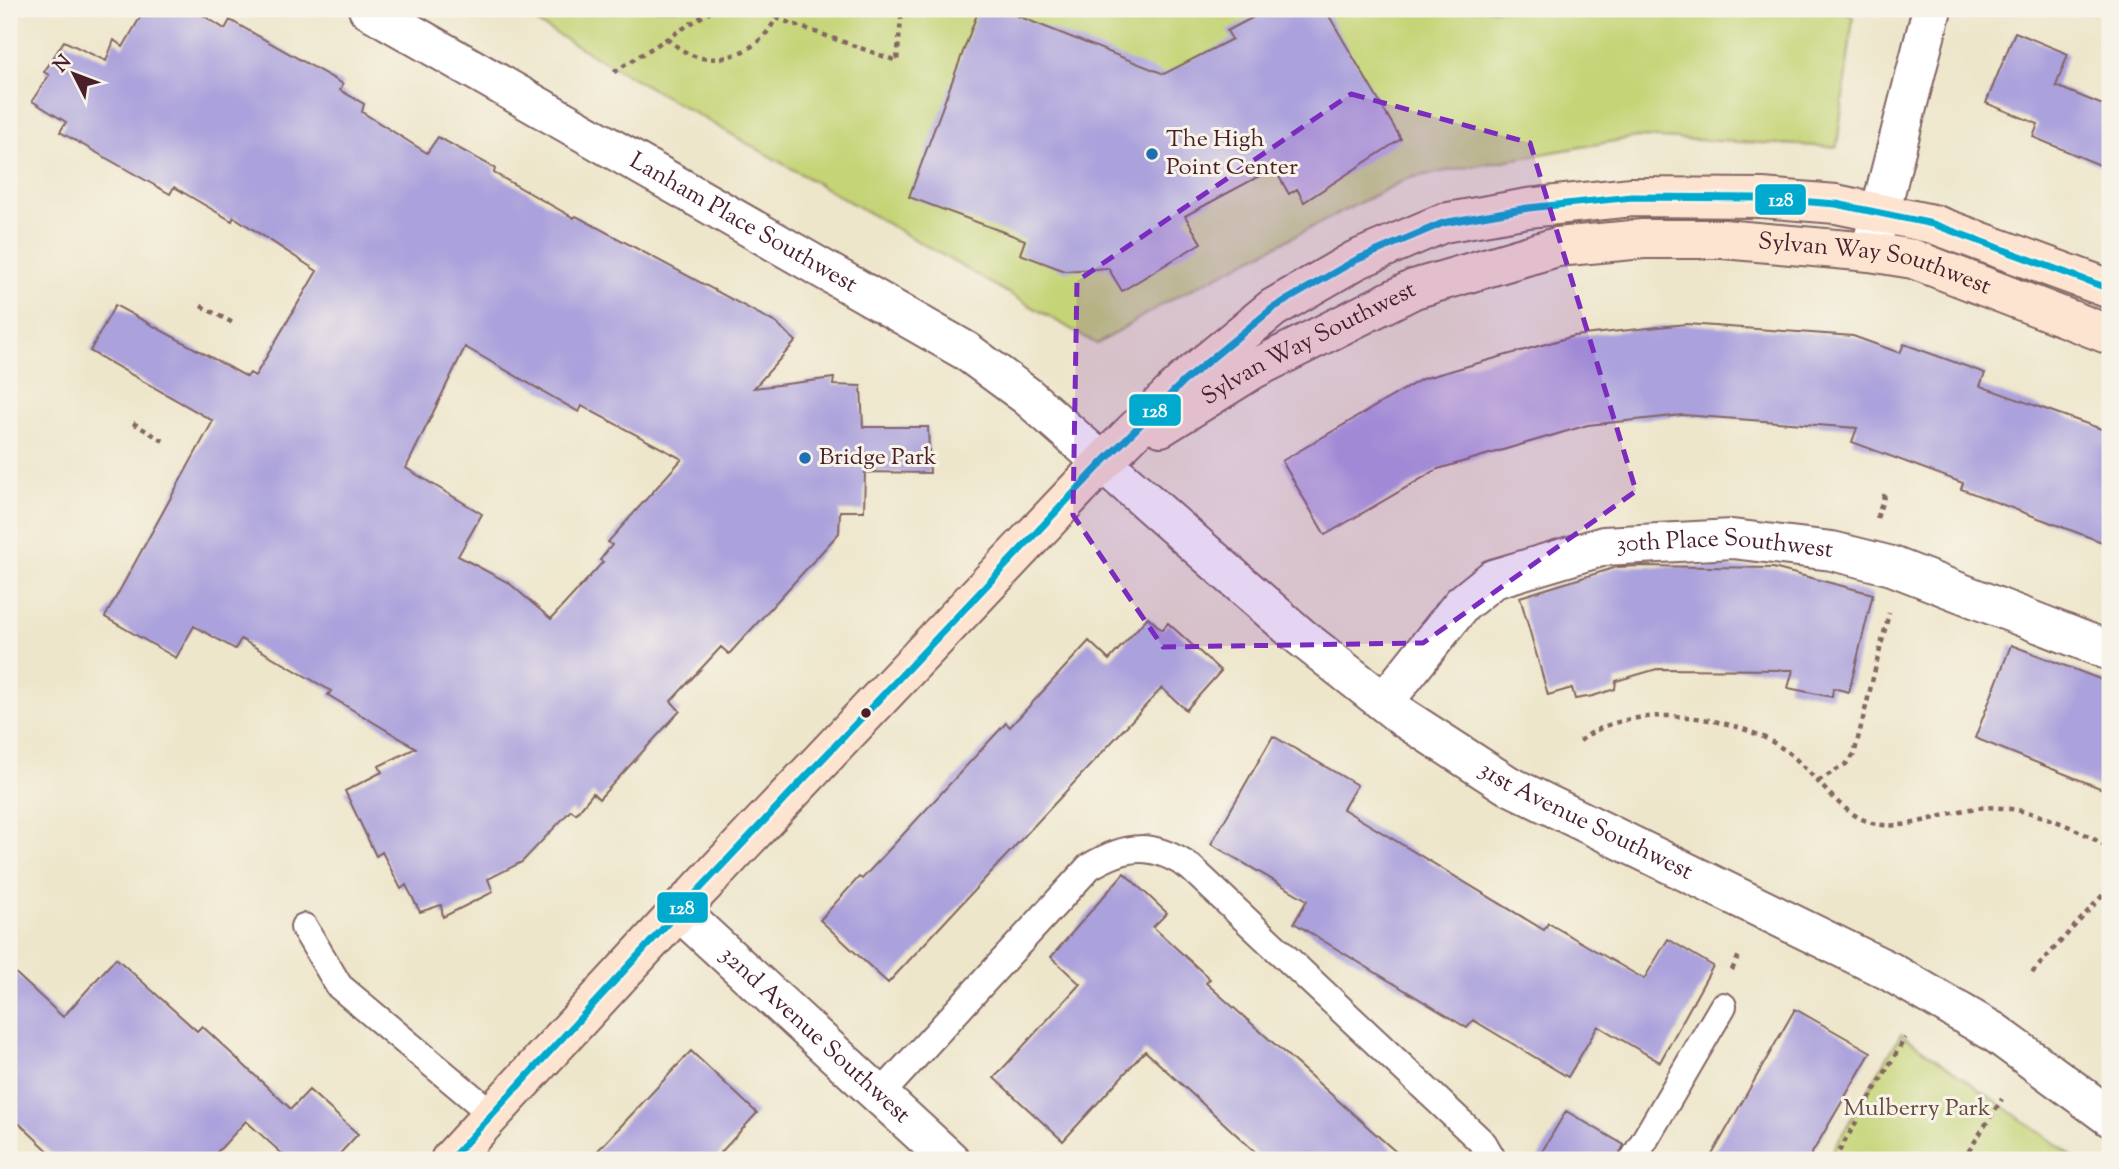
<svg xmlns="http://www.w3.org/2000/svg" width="2119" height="1169" font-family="'Sorts Mill Goudy',serif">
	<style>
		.green { fill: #c5d476; stroke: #887a50; stroke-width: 2 }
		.building { fill: #aba1dc; fill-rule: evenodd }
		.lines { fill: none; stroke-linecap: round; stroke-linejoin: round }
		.lane-casing { stroke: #836563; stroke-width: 30 }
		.street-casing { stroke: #836563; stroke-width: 42 }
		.secondary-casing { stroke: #836563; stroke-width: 42 }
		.path { stroke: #836563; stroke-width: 4.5; stroke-dasharray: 5 5; stroke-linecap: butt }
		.lane { stroke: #fff; stroke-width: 26 }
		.street { stroke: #fff; stroke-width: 38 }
		.secondary { stroke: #fde4d1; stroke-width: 38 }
		.bus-1-casing { stroke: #f7f3e8; stroke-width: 12 }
		.bus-1 { stroke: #00a9ce; stroke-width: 7 }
		.marked { fill: #7b2cbf; fill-opacity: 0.2; stroke: #7b2cbf; stroke-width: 5; stroke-dasharray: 14 9; stroke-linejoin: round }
		.poi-dot { fill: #1f6fb2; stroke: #f7f3e8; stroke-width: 2.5 }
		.bus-dot { fill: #4a1f2b; stroke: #f7f3e8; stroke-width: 2.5 }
		.labels { text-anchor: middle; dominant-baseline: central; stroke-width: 6; stroke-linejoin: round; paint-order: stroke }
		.poi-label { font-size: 24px; fill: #4a1f2b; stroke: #f7f3e8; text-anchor: start }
		.street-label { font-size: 24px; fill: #4a1f2b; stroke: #f7f3e8 }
		.park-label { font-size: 24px; fill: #694c3e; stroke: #f7f3e8 }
		.line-badge { stroke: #f7f3e8; stroke-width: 2.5 }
		.badge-label { font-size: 19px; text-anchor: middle; font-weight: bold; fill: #fff }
	</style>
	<rect width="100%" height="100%" fill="#f7f3e8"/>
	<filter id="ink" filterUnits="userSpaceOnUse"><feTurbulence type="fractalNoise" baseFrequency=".0143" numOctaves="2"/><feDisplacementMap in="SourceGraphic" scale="14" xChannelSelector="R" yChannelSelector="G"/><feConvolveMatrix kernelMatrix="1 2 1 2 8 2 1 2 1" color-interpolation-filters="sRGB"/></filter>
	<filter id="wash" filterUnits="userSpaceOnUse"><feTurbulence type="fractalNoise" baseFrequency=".00686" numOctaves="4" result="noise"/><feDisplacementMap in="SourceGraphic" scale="28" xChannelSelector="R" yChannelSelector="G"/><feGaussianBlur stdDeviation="1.57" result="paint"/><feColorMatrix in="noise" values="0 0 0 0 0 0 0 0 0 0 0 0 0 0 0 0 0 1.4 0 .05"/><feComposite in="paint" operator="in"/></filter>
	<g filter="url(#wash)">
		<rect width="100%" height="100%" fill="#eee6cb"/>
		<path class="green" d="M513,9H1838L1853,17L1837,147L1637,137L1408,178L1164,303L1097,344Z
			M1901,1034L2066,1151L2076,1160H1827Z"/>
		<g id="blocks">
			<path class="building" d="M145,9H193L225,29L230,20L343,84L340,90L364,104L362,112L427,153L438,137L495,168L494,173L574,218L576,216L776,323L796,341L754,388L834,378L833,385L861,386L863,427H928L930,473L865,472L864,511H840L839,533L729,654L721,647L671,701L680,711L599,799L593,793L576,814L571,810L522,862L488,879L493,892L443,917L441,905L420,912L406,885L401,889L382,852L376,856L345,791L382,772L379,766L416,748L328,695L331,691L241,639L235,649L194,626L176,658L105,617L213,421L90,351L115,305L247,377L250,373L255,376L317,271L234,217L232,221L174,187L170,194L60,132L66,122L32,101L49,75L44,72L64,41L106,61L114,40L123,47ZM465,347L579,412L582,406L682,459L608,542L612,545L600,560L603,562L551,619L509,583L458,556L482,514L406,468Z
				M979,9H1000L1164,74L1232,39L1227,31L1269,9H1325L1401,139L1304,202L1297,189L1289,194L1274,168L1185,216L1201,243L1122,291L1108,268L1065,271L1020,254L1025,240L909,197Z
				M2015,32L2068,54L2056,86L2110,108V144L2102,166L2033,137L2038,124L1986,103Z
				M1686,324L1853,336L1900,353L1904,344L1985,373L1980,386L2110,432V545L1961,489L1963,483L1852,442L1857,428L1683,415L1588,425L1438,469L1325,535L1282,461L1422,379L1574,336Z
				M1641,566L1773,568L1873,594L1849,692L1833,688L1832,697L1788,688L1793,670L1657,669L1616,681L1615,689L1593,696L1575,699L1572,688L1548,695L1520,597L1617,567Z
				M1148,617L1162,630L1168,623L1221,671L1186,710L1162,688L888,983L820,920L859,877L862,879L1006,723L1010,727L1089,641L1109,660Z
				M2011,645L2110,683V792L1975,738Z
				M1273,736L1357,785L1343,809L1544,930L1548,923L1644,979L1668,939L1713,966L1660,1062L1598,1026L1568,1077L1473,1020L1467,1028L1294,923L1307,900L1211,844Z
				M1124,873L1167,913L1153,927L1210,979L1206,983L1405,1160H1264L1145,1051L1063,1141L994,1078L1080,984L1051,957Z
				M116,958L197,1031L202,1026L291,1109L309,1090L358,1134L334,1160H289L246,1121L210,1160H58L9,1114V967L63,1017Z
				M1795,1009L1871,1052L1808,1160H1709Z
				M691,1051L757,1113L714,1160H589Z
				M1566,1111L1624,1145L1617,1160H1537Z"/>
		</g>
	</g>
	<g filter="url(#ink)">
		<use href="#blocks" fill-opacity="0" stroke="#836563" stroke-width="2"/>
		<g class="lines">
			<g class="lane-casing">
				<path id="lane" d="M304,927L339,986L492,1114
					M880,1095L1089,867C1127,844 1153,842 1191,868L1484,1144L1493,1160
					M1633,1160L1723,1006"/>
			</g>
			<g class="street-casing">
				<g id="street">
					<path id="s1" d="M368,9L966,351L1027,396L1301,637L1404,718L1506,784L1889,971L1994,1032L2110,1117"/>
					<path d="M1870,252L1932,9"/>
					<path id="s2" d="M1384,702L1462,604L1493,579L1604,546L1732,539L1832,551L1892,566L2110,651"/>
					<path id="s3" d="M679,911L950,1160"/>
				</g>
			</g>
			<g class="secondary-casing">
				<g id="secondary">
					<path id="s4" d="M1161,427L1254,369L1414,289L1557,247L1643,239H1723L1870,252L1913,259L2110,335"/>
					<path d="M450,1160L679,911L1103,462L1183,382L1273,308L1356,260L1443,223L1528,208L1632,197L1762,198L1836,204L1933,224L2110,289"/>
				</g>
			</g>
			<path class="path" d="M776,18L897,61L902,9
				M667,38C677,47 687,55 701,58C733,63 772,42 778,9
				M614,72L714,9
				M201,306L235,324
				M133,423L167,443
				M1877,518L1886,490
				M1580,741C1629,700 1738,714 1786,751C1815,772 1839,816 1876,824C1905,830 1937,816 1965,810C2011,799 2073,824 2110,849
				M1818,781L1846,764L1854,755L1889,613
				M1732,970L1740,953
				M2032,973L2110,887
				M1834,1160L1905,1038
				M1963,1160L2002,1099"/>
			<use href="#lane" class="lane"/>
			<use href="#street" class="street"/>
			<use href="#secondary" class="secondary"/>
			<g class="bus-1-casing">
				<path id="bus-1" d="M450,1160L679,911L1103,462L1183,382L1273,308L1356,260L1443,223L1528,208L1632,197L1762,198L1836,204L1933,224L2110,289"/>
			</g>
			<use href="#bus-1" class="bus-1"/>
		</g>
	</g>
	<path class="marked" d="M1351,94L1530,143L1636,491L1423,643L1163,647L1073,515L1077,281Z"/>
	<g class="poi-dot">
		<circle cx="1152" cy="154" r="7"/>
		<circle cx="805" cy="458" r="7"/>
	</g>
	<circle class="bus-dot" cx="866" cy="713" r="6"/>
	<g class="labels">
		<g class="poi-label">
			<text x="1166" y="140">The High<tspan x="1166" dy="28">Point Center</tspan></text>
			<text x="819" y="458">Bridge Park</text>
		</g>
		<g class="street-label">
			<text stroke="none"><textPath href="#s1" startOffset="432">Lanham Place Southwest</textPath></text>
			<text stroke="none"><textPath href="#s4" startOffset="758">Sylvan Way Southwest</textPath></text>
			<text stroke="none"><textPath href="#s4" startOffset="170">Sylvan Way Southwest</textPath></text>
			<text stroke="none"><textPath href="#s2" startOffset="402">30th Place Southwest</textPath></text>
			<text stroke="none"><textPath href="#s1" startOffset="1470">31st Avenue Southwest</textPath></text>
			<text stroke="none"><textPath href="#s3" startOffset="184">32nd Avenue Southwest</textPath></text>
		</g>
		<g class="park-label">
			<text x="1917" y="1109">Mulberry Park</text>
		</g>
	</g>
	<g class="line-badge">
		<rect x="1754" y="183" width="53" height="33" rx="7" fill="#00a9ce"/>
		<rect x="1128" y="393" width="54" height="34" rx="7" fill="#00a9ce"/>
		<rect x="656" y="891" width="53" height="33" rx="7" fill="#00a9ce"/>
	</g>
	<g class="badge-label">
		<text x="1781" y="206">128</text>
		<text x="1155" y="417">128</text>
		<text x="682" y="914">128</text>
	</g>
	<rect width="2119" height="1169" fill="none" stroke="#f7f3e8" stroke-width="35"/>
	<g transform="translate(74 74) rotate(312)" stroke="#f7f3e8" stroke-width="5" paint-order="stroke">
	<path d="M0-5L12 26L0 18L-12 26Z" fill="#4a1f2b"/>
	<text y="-10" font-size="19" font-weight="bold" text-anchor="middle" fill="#4a1f2b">N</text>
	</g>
</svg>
